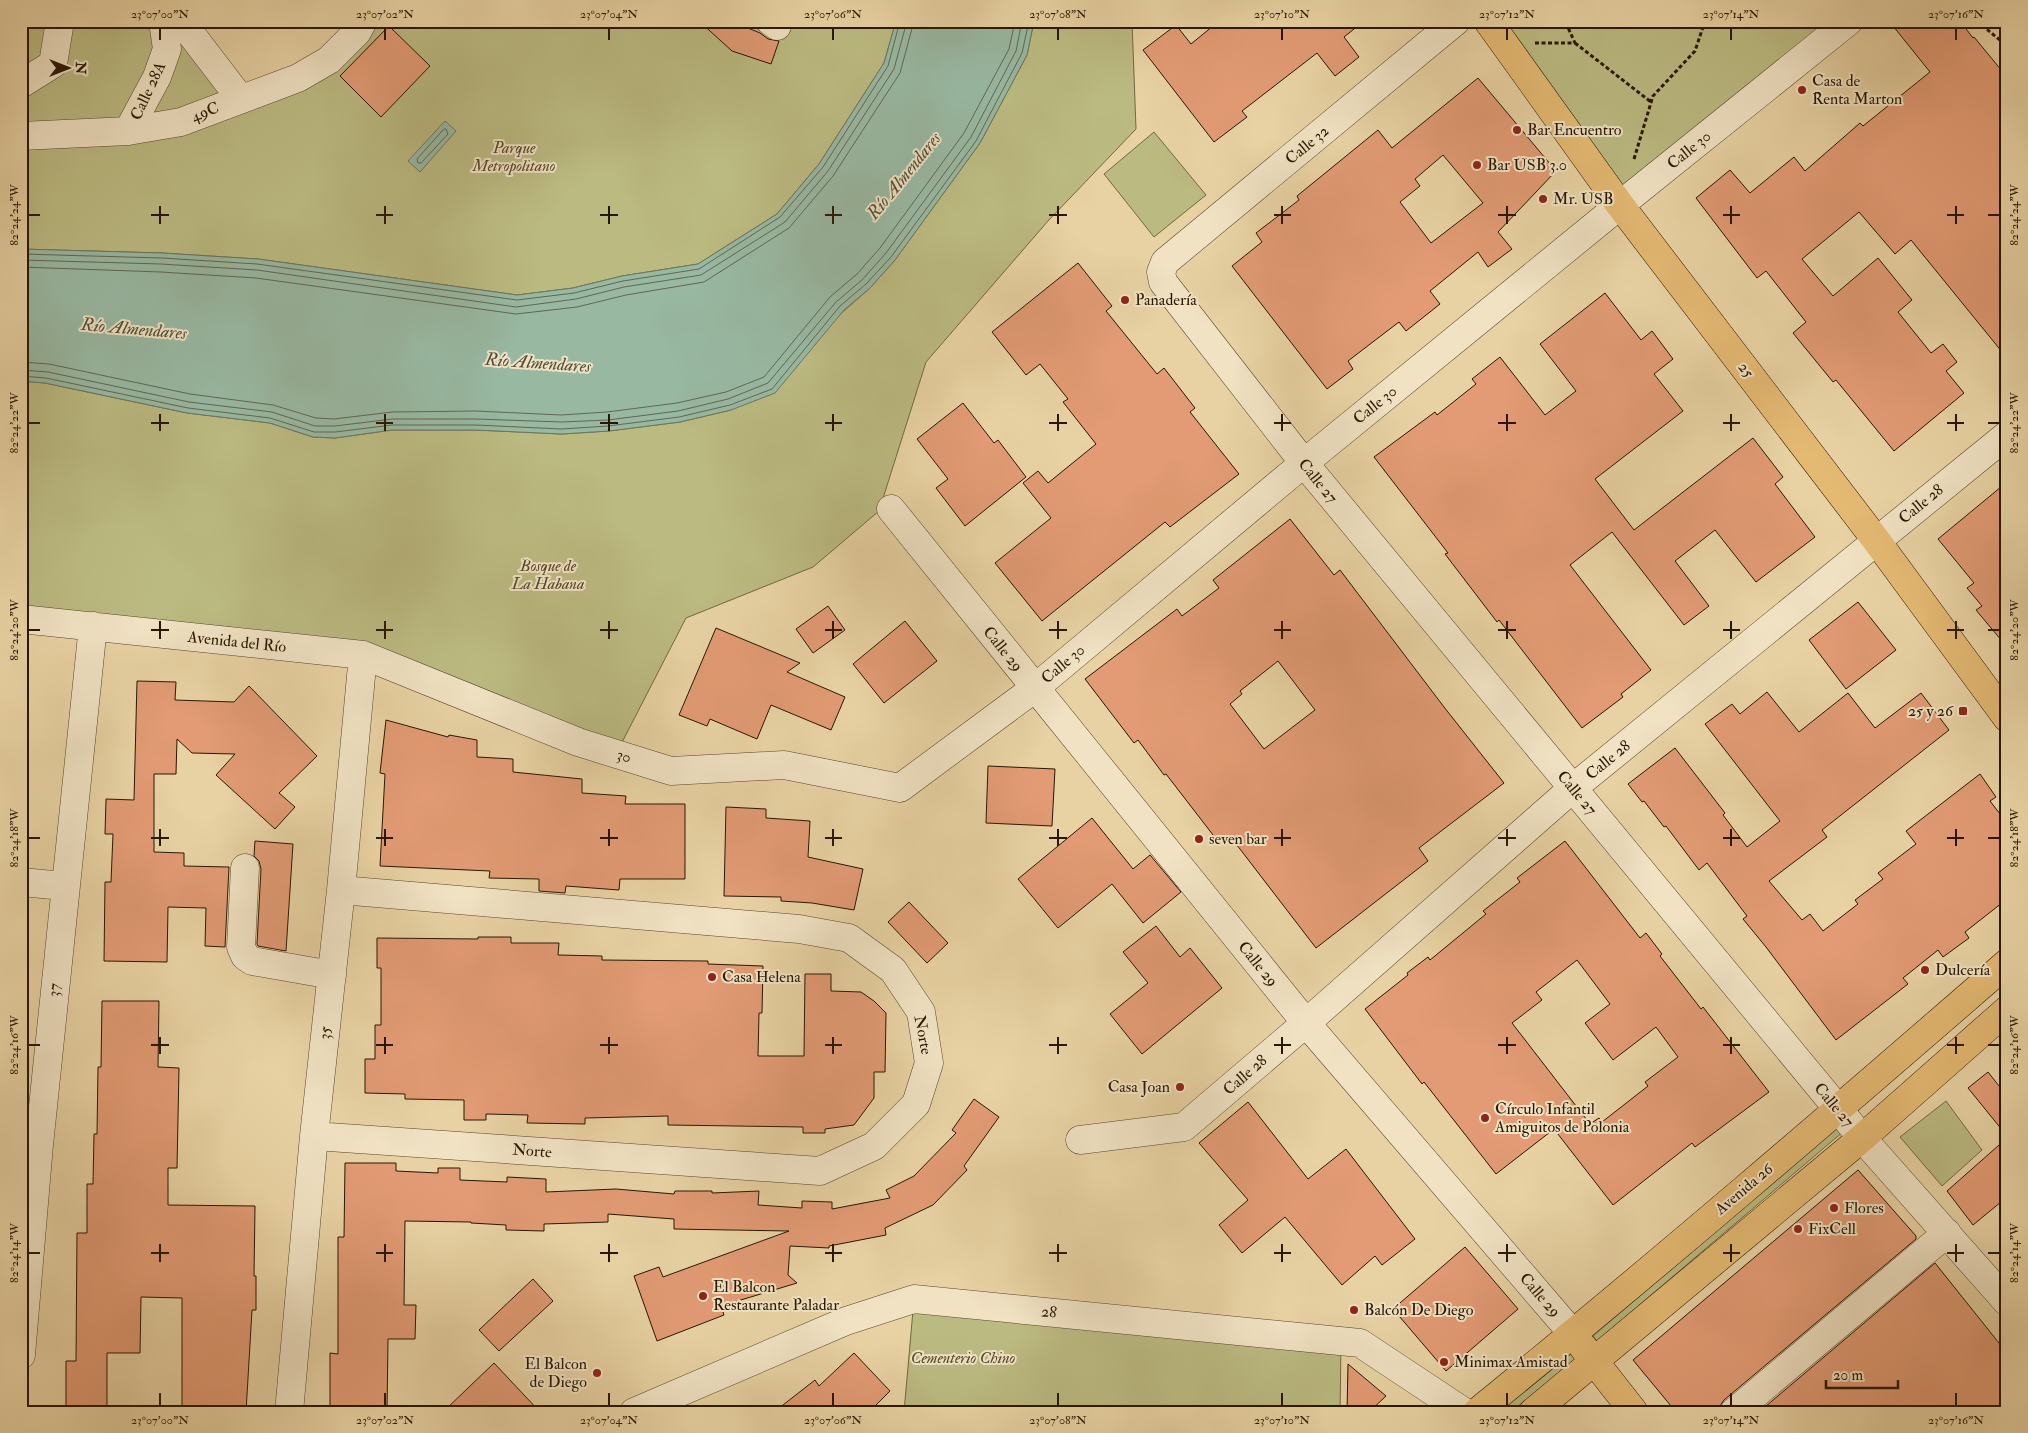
<svg xmlns="http://www.w3.org/2000/svg" width="2028" height="1433" font-family="'IM FELL Double Pica',serif">
	<style>
		.green { fill: #bbba81; stroke: #726842 }
		.water { fill: #98b8a2; stroke: #6b7762 }
		.lines { fill: none; stroke-linecap: round; stroke-linejoin: round }
		.shore { stroke: #606752; stroke-width: 1 }
		.building { fill: #e29b74; stroke: #281602; fill-rule: evenodd }
		.minor-casing { stroke: #58452a; stroke-width: 29 }
		.major-casing { stroke: #281602; stroke-width: 29 }
		.path { stroke: #281602; stroke-width: 3; stroke-dasharray: 4 2.5; stroke-linecap: butt }
		.minor { stroke: #f0e2c3; stroke-width: 28 }
		.major { stroke: #e4b972; stroke-width: 28 }
		.ticks { fill: none; stroke: #281602; stroke-width: 2 }
		.poi-dot { fill: #8f2418; stroke: #f0e2c3; stroke-width: 2 }
		.labels { text-anchor: middle; dominant-baseline: central; stroke-width: 4; stroke-linejoin: round; paint-order: stroke }
		.poi-label { font-size: 16px; fill: #281602; stroke: #f0e2c3; text-anchor: start }
		.street-label { font-size: 16px; fill: #281602; stroke: #f0e2c3 }
		.park-label { font-size: 16px; font-style: italic; fill: #544728; stroke: #f0e2c3 }
		.water-label { font-size: 18px; font-style: italic; fill: #4f4f3a; stroke: #f0e2c3 }
		.neatline { fill: none; stroke: #281602; stroke-width: 2 }
		.ticks-label { font-size: 12px; text-anchor: middle; fill: #281602 }
	</style>
	<rect width="100%" height="100%" fill="#e8d2a3"/>
	<filter id="stains"><feTurbulence type="fractalNoise" baseFrequency=".004" numOctaves="4"/><feColorMatrix values="0 0 0 0 .2 0 0 0 0 .09 0 0 0 0 .02 0 0 0 .5 -.17"/></filter>
	<radialGradient id="worn" r=".72"><stop offset=".6" stop-color="#630" stop-opacity="0"/><stop offset="1" stop-color="#630" stop-opacity=".3"/></radialGradient>
	<path class="green" d="M21,21H181L240,98L270,87L363,21H896L884,63L819,164L777,214L698,264L622,276L573,288L517,295L258,259L162,253L21,249Z
		M1034,21H1132L1136,129L1048,221L926,362L879,511L813,567L686,618L616,754L363,655L21,619V381L45,383L187,413L270,423L313,437L335,438L392,430H475L562,434L609,431L680,422L731,410L870,288L895,260L980,143L1027,55Z
		M1488,21H1849L1620,205Z
		M1154,132L1206,195L1154,237L1104,174Z
		M1946,1101L1982,1150L1942,1186L1900,1137Z
		M1839,1126L1844,1131L1597,1341L1593,1336Z
		M914,1299L1341,1343L1340,1412H904Z
		M1571,1354L1575,1359L1511,1412H1500Z"/>
	<path class="water" d="M896,21H1034L1027,55L980,143L895,260L870,288L844,310L775,393L731,410L680,422L609,431L562,434L475,430H392L335,438L313,437L270,423L187,413L45,383L21,381V249L162,253L258,259L517,295L573,288L622,276L698,264L777,214L819,164L884,63Z
		M445,121L456,131L420,172L408,161Z"/>
	<g class="lines">
		<path class="shore" d="M446,129L448,134L421,163H418L417,159L443,130Z
			M21,254L162,258L257,264L517,300L574,293L623,281L699,269L780,217L823,167L888,66L900,21
			M21,260L161,264L257,270L516,307L576,299L624,287L701,275L785,222L828,171L894,69L907,21
			M21,267L161,272L256,278L516,314L577,307L626,295L704,282L789,228L833,176L900,73L914,21
			M21,362L49,364L190,394L273,405L316,418L334,419L392,412L476,411L561,415L607,412L677,403L726,392L764,377L830,297L857,274L880,248L964,133L1009,49L1015,21
			M21,370L48,372L189,402L272,412L315,426H335L392,419H476L562,422L608,420L678,411L728,399L768,383L836,302L862,280L886,253L971,137L1016,51L1022,21
			M21,376L46,378L188,408L270,418L314,432H335L392,425H475L562,429L608,426L679,417L730,405L772,389L840,306L866,284L891,257L976,141L1022,53L1029,21"/>
	</g>
	<path class="building" d="M699,21H731L760,33L768,39L779,41L771,64L732,51Z
		M1219,21H1364L1344,37L1359,57L1335,76L1317,53L1242,111L1247,117L1214,142L1143,50L1176,25L1191,44Z
		M1889,21H1960L1973,38L1974,37L2007,77V358L1911,240L1895,254L1859,212L1802,259L1833,296L1878,258L1912,300L1898,312L1931,353L1943,344L1957,362L1946,371L1964,393L1894,451L1836,380L1833,382L1793,333L1806,322L1766,271L1757,278L1696,198L1730,170L1750,193L1794,157L1805,171L1860,123L1863,126L1930,72Z
		M389,26L430,66L381,117L340,76Z
		M1478,78L1556,171L1498,232L1512,249L1488,267L1478,252L1430,291L1440,304L1406,331L1399,322L1348,361L1353,369L1327,389L1232,266L1262,242L1256,233L1299,200L1297,196L1378,130L1392,148ZM1443,155L1483,203L1431,243L1400,202L1420,186L1415,179Z
		M1078,263L1112,306L1106,311L1157,374L1164,368L1195,408L1190,412L1239,474L1170,527L1165,522L1042,621L995,563L1051,518L1023,483L1038,471L1048,483L1096,444L1063,402L1068,399L1040,364L1026,375L992,332Z
		M1605,293L1641,340L1652,331L1673,359L1654,374L1683,411L1595,479L1634,530L1753,438L1783,477L1775,484L1815,537L1756,582L1715,530L1675,561L1709,606L1684,625L1612,532L1570,565L1651,670L1621,694L1623,697L1582,728L1499,620L1497,622L1445,554L1448,553L1374,457L1435,412L1437,415L1476,384L1472,379L1500,357L1545,415L1576,391L1540,344Z
		M963,403L994,443L998,440L1026,477L965,526L936,488L948,479L917,439Z
		M2007,482V647L1976,610L1982,606L1967,588L1974,583L1938,539Z
		M1290,519L1334,575L1340,570L1444,707L1504,783L1419,848L1428,861L1316,948L1230,836L1220,844L1166,774L1164,775L1138,740L1134,743L1085,679L1177,609L1182,616L1219,588L1213,580ZM1278,661L1315,710L1264,749L1230,704L1242,694L1240,691Z
		M1858,602L1896,650L1846,689L1809,640Z
		M828,606L845,630L813,653L796,629Z
		M905,621L937,661L884,703L853,664Z
		M716,628L800,663L787,672L845,697L831,730L771,705L757,739L710,719L707,726L679,715Z
		M137,681L176,682L175,700L234,702L249,686L317,756L279,793L295,807L275,829L216,775L235,754L192,753L177,739L176,774H154V852L184,853V866L229,867L225,947L205,946L206,908L168,907L167,962L104,961L105,882H111L113,834H105L106,799L134,800Z
		M1767,692L1799,732L1848,693L1875,728L1921,693L1949,730L1822,830L1827,837L1769,881L1802,920L1810,914L1823,931L1858,904L1855,900L1883,879L1878,873L1916,844L1906,831L1980,774L1996,797L1990,801L2007,823V899L1965,932L1969,938L1943,957L1938,950L1903,978L1908,984L1836,1040L1766,947L1743,919L1747,916L1707,863L1699,870L1666,826L1664,827L1644,801L1642,802L1628,784L1675,748L1725,813L1723,815L1747,847L1780,821L1705,724L1732,704L1740,714Z
		M386,720L448,737L449,735L477,740V757L513,759V772L582,779V793L626,796L625,804H685V879H620L619,890L566,886L565,893L539,891V879L489,878L490,871L380,866L385,774L380,773Z
		M988,766L1055,769L1052,826L986,823Z
		M726,807L766,809V818L810,821L808,857L863,869L854,910L812,903L781,901V897L724,896Z
		M1092,818L1133,869L1150,855L1181,892L1143,923L1112,884L1058,928L1018,879Z
		M255,841L293,844L286,951L258,946L257,944L261,869L259,861L254,856Z
		M1565,841L1640,938L1646,933L1662,954L1660,956L1701,1009L1703,1007L1769,1092L1695,1147L1692,1143L1613,1205L1554,1129L1496,1174L1424,1082L1422,1084L1365,1009L1408,975L1407,973L1428,957L1430,960L1486,914L1483,911L1520,882L1517,878ZM1577,960L1610,1004L1585,1023L1613,1060L1656,1027L1678,1057L1645,1082L1648,1086L1602,1122L1599,1118L1590,1124L1512,1023L1542,1000L1536,992Z
		M909,902L948,943L927,963L888,922Z
		M1156,926L1180,957L1190,948L1222,988L1142,1054L1110,1014L1148,983L1123,952Z
		M478,937H511V943H559L558,955L602,956V960L708,961V964L763,966L762,1013H759L758,1056H804L805,974H831V991L861,992L874,1001L886,1013L885,1072H874V1098L854,1125L825,1129V1133H803V1127L668,1125V1116L585,1118V1124L527,1123L528,1115L486,1114V1120H464V1100L405,1099V1094L365,1093V1059H375V1025H381V968H377V938L478,939Z
		M102,1001H159L158,1067L179,1068L177,1168H168V1205L255,1206L254,1276H256V1310H252L246,1412H182V1298L141,1297L140,1353H107V1412H66V1361H76L77,1233H87V1184H93L94,1134H97L98,1067H101Z
		M1988,1072L2007,1096V1136L1968,1088Z
		M974,1099L999,1117L964,1166L967,1170L933,1205L885,1228L886,1235L829,1246V1248L790,1246L788,1275L797,1283L721,1306L724,1315L657,1341L634,1276L659,1267L663,1277L789,1231L674,1229V1219L608,1214V1222L544,1224V1231L506,1230V1225L471,1223V1222L405,1221L404,1305H416L415,1339H388L387,1412H330V1353L338,1354V1237H344L345,1163H396V1171L438,1173V1168H460V1180L507,1182V1177L546,1179V1192L616,1189L674,1194L675,1191H712V1193L759,1191L758,1205L802,1208V1201L832,1202V1209L890,1198L886,1190L914,1176L956,1133L952,1130Z
		M1248,1102L1308,1179L1346,1149L1415,1239L1382,1265L1375,1256L1342,1285L1285,1217L1242,1253L1219,1225L1248,1200L1199,1143Z
		M2007,1138V1197L1973,1225L1947,1191Z
		M1858,1170L1916,1236V1239L1724,1400L1720,1406L1719,1412H1676L1633,1360Z
		M1465,1247L1518,1309L1446,1371L1393,1309Z
		M1935,1263L2007,1353V1405L1998,1412H1759Z
		M533,1279L553,1301L499,1351L479,1330Z
		M854,1353L890,1391L869,1412H774L815,1380L819,1386Z
		M494,1363L540,1412H443Z
		M1348,1364L1386,1396L1369,1412H1347Z"/>
	<g class="lines">
		<g class="minor-casing">
			<path id="minor" d="M181,21L240,98
				M770,21L777,26
				M1456,21L1165,262L1161,272L1163,282L1304,463L1862,1138L2007,1302
				M21,84L53,64L60,21
				M128,131L157,77L167,49L163,21
				M21,136L128,131L181,122L298,78L329,60L357,32L363,21
				M891,509L1306,1023L1573,1334
				M21,619L363,655L578,742L671,771L784,765L900,788L1035,688L1304,463L1620,205L1849,21
				M245,868L241,947L245,956L252,961L332,975
				M21,882L64,886
				M314,1136L820,1171L874,1146L916,1104L929,1063L921,1012L893,970L849,938L799,929L341,890
				M1080,1140L1184,1127L1306,1023L1573,788L2007,435
				M21,1355L39,1145L93,626
				M289,1412L314,1136L341,890L363,655
				M634,1412L846,1321L914,1299L1360,1343L1464,1412
				M1734,1412L1947,1233"/>
		</g>
		<g class="major-casing">
			<path id="major" d="M1488,21L1620,205L1876,540L2007,718
				M1583,1347L1634,1412
				M1477,1412C1657,1266 1832,1115 2007,963
				M1533,1412L1862,1138L2007,1010"/>
		</g>
		<path class="path" d="M1977,21L2007,46
			M1535,43H1575L1565,21
			M1575,43L1651,102
			M1634,159L1653,96L1695,51L1705,21"/>
		<use href="#minor" class="minor"/>
		<use href="#major" class="major"/>
	</g>
	<path class="ticks" d="M160,28V40M385,28V40M609,28V40M833,28V40M1058,28V40M1282,28V40M1507,28V40M1731,28V40M1956,28V40M160,206V224M385,206V224M609,206V224M833,206V224M1058,206V224M1282,206V224M1507,206V224M1731,206V224M1956,206V224M28,215H40M151,215H169M376,215H393M600,215H618M825,215H842M1049,215H1067M1274,215H1291M1498,215H1516M1723,215H1740M1947,215H1964M1988,215H2000M160,414V431M385,414V431M609,414V431M833,414V431M1058,414V431M1282,414V431M1507,414V431M1731,414V431M1956,414V431M28,423H40M151,423H169M376,423H393M600,423H618M825,423H842M1049,423H1067M1274,423H1291M1498,423H1516M1723,423H1740M1947,423H1964M1988,423H2000M160,621V639M385,621V639M609,621V639M833,621V639M1058,621V639M1282,621V639M1507,621V639M1731,621V639M1956,621V639M28,630H40M151,630H169M376,630H393M600,630H618M825,630H842M1049,630H1067M1274,630H1291M1498,630H1516M1723,630H1740M1947,630H1964M1988,630H2000M160,829V846M385,829V846M609,829V846M833,829V846M1058,829V846M1282,829V846M1507,829V846M1731,829V846M1956,829V846M28,838H40M151,838H169M376,838H393M600,838H618M825,838H842M1049,838H1067M1274,838H1291M1498,838H1516M1723,838H1740M1947,838H1964M1988,838H2000M160,1037V1054M385,1037V1054M609,1037V1054M833,1037V1054M1058,1037V1054M1282,1037V1054M1507,1037V1054M1731,1037V1054M1956,1037V1054M28,1045H40M151,1045H169M376,1045H393M600,1045H618M825,1045H842M1049,1045H1067M1274,1045H1291M1498,1045H1516M1723,1045H1740M1947,1045H1964M1988,1045H2000M160,1244V1262M385,1244V1262M609,1244V1262M833,1244V1262M1058,1244V1262M1282,1244V1262M1507,1244V1262M1731,1244V1262M1956,1244V1262M28,1253H40M151,1253H169M376,1253H393M600,1253H618M825,1253H842M1049,1253H1067M1274,1253H1291M1498,1253H1516M1723,1253H1740M1947,1253H1964M1988,1253H2000M160,1393V1406M385,1393V1406M609,1393V1406M833,1393V1406M1058,1393V1406M1282,1393V1406M1507,1393V1406M1731,1393V1406M1956,1393V1406"/>
	<g class="poi-dot">
		<circle cx="1802" cy="90" r="5"/>
		<circle cx="1517" cy="130" r="5"/>
		<circle cx="1477" cy="165" r="5"/>
		<circle cx="1543" cy="199" r="5"/>
		<circle cx="1125" cy="300" r="5"/>
		<rect x="1958" y="706" width="10" height="10" rx="2.5"/>
		<circle cx="1199" cy="839" r="5"/>
		<circle cx="1925" cy="970" r="5"/>
		<circle cx="712" cy="977" r="5"/>
		<circle cx="1180" cy="1087" r="5"/>
		<circle cx="1485" cy="1118" r="5"/>
		<circle cx="1834" cy="1208" r="5"/>
		<circle cx="1798" cy="1229" r="5"/>
		<circle cx="703" cy="1296" r="5"/>
		<circle cx="1354" cy="1310" r="5"/>
		<circle cx="1444" cy="1362" r="5"/>
		<circle cx="597" cy="1373" r="5"/>
	</g>
	<g class="labels">
		<g class="poi-label">
			<text x="1812" y="81">Casa de<tspan x="1812" dy="18">Renta Marton</tspan></text>
			<text x="1527" y="130">Bar Encuentro</text>
			<text x="1487" y="165">Bar USB 3.0</text>
			<text x="1553" y="199">Mr. USB</text>
			<text x="1135" y="300">Panadería</text>
			<text x="1953" y="711" text-anchor="end">25 y 26</text>
			<text x="1209" y="839">seven bar</text>
			<text x="1935" y="970">Dulcería</text>
			<text x="722" y="977">Casa Helena</text>
			<text x="1170" y="1087" text-anchor="end">Casa Joan</text>
			<text x="1495" y="1109">Círculo Infantil<tspan x="1495" dy="18">Amiguitos de Polonia</tspan></text>
			<text x="1844" y="1208">Flores</text>
			<text x="1808" y="1229">FixCell</text>
			<text x="713" y="1287">El Balcon<tspan x="713" dy="18">Restaurante Paladar</tspan></text>
			<text x="1364" y="1310">Balcón De Diego</text>
			<text x="1454" y="1362">Minimax Amistad</text>
			<text x="587" y="1364" text-anchor="end">El Balcon<tspan x="587" dy="18">de Diego</tspan></text>
		</g>
		<g class="street-label">
			<text transform="translate(148 91) rotate(-65)">Calle 28A</text>
			<text transform="translate(205 112) rotate(-22)">49C</text>
			<text transform="translate(1307 145) rotate(-40)">Calle 32</text>
			<text transform="translate(1689 150) rotate(-39)">Calle 30</text>
			<text transform="translate(1746 370) rotate(53)">25</text>
			<text transform="translate(1375 405) rotate(-39)">Calle 30</text>
			<text transform="translate(1318 481) rotate(51)">Calle 27</text>
			<text transform="translate(1921 504) rotate(-39)">Calle 28</text>
			<text transform="translate(237 642) rotate(6)">Avenida del Río</text>
			<text transform="translate(1003 649) rotate(51)">Calle 29</text>
			<text transform="translate(1063 664) rotate(-40)">Calle 30</text>
			<text transform="translate(624 756) rotate(17)">30</text>
			<text transform="translate(1608 760) rotate(-39)">Calle 28</text>
			<text transform="translate(1577 793) rotate(50)">Calle 27</text>
			<text transform="translate(1258 964) rotate(51)">Calle 29</text>
			<text transform="translate(54 990) rotate(-84)">37</text>
			<text transform="translate(325 1033) rotate(-84)">35</text>
			<text transform="translate(923 1035) rotate(79)">Norte</text>
			<text transform="translate(1245 1075) rotate(-41)">Calle 28</text>
			<text transform="translate(1834 1105) rotate(50)">Calle 27</text>
			<text transform="translate(532 1151) rotate(4)">Norte</text>
			<text transform="translate(1744 1189) rotate(-40)">Avenida 26</text>
			<text transform="translate(1540 1295) rotate(49)">Calle 29</text>
			<text transform="translate(1049 1312) rotate(6)">28</text>
		</g>
		<g class="park-label">
			<text x="514" y="148">Parque<tspan x="514" dy="18">Metropolitano</tspan></text>
			<text x="548" y="566">Bosque de<tspan x="548" dy="18">La Habana</tspan></text>
			<text x="963" y="1358">Cementerio Chino</text>
		</g>
		<g class="water-label">
			<text transform="translate(904 176) rotate(-51)">Río Almendares</text>
			<text transform="translate(134 329) rotate(5)">Río Almendares</text>
			<text transform="translate(538 363) rotate(4)">Río Almendares</text>
		</g>
	</g>
	<rect width="2028" height="1433" fill="none" stroke="#e8d2a3" stroke-width="55"/>
	<g transform="translate(68 68) rotate(90)" stroke="#f0e2c3" stroke-width="4" paint-order="stroke">
	<path d="M0-4L9 19L0 12L-9 19Z" fill="#281602"/>
	<text y="-8" font-size="14" font-weight="bold" text-anchor="middle" fill="#281602">N</text>
	</g>
	<path d="M1826 1380v8h72v-8" fill="none" stroke="#281602" stroke-width="2.5"/>
	<text x="1833" y="1380" font-size="15" fill="#281602" stroke="#f0e2c3" stroke-width="4" paint-order="stroke">20 m</text>
	<rect x="28" y="28" width="1972" height="1378" class="neatline"/>
	<g class="ticks-label">
		<text x="160" y="18">23°07'00"N</text>
		<text x="385" y="18">23°07'02"N</text>
		<text x="609" y="18">23°07'04"N</text>
		<text x="833" y="18">23°07'06"N</text>
		<text x="1058" y="18">23°07'08"N</text>
		<text x="1282" y="18">23°07'10"N</text>
		<text x="1507" y="18">23°07'12"N</text>
		<text x="1731" y="18">23°07'14"N</text>
		<text x="1956" y="18">23°07'16"N</text>
		<text transform="translate(2014 215) rotate(-90)" y="4">82°24'24"W</text>
		<text transform="translate(14 215) rotate(-90)" y="4">82°24'24"W</text>
		<text transform="translate(2014 423) rotate(-90)" y="4">82°24'22"W</text>
		<text transform="translate(14 423) rotate(-90)" y="4">82°24'22"W</text>
		<text transform="translate(2014 630) rotate(-90)" y="4">82°24'20"W</text>
		<text transform="translate(14 630) rotate(-90)" y="4">82°24'20"W</text>
		<text transform="translate(2014 838) rotate(-90)" y="4">82°24'18"W</text>
		<text transform="translate(14 838) rotate(-90)" y="4">82°24'18"W</text>
		<text transform="translate(2014 1045) rotate(-90)" y="4">82°24'16"W</text>
		<text transform="translate(14 1045) rotate(-90)" y="4">82°24'16"W</text>
		<text transform="translate(2014 1253) rotate(-90)" y="4">82°24'14"W</text>
		<text transform="translate(14 1253) rotate(-90)" y="4">82°24'14"W</text>
		<text x="160" y="1424">23°07'00"N</text>
		<text x="385" y="1424">23°07'02"N</text>
		<text x="609" y="1424">23°07'04"N</text>
		<text x="833" y="1424">23°07'06"N</text>
		<text x="1058" y="1424">23°07'08"N</text>
		<text x="1282" y="1424">23°07'10"N</text>
		<text x="1507" y="1424">23°07'12"N</text>
		<text x="1731" y="1424">23°07'14"N</text>
		<text x="1956" y="1424">23°07'16"N</text>
	</g>
	<rect width="100%" height="100%" filter="url(#stains)"/>
	<rect width="100%" height="100%" fill="url(#worn)"/>
</svg>
